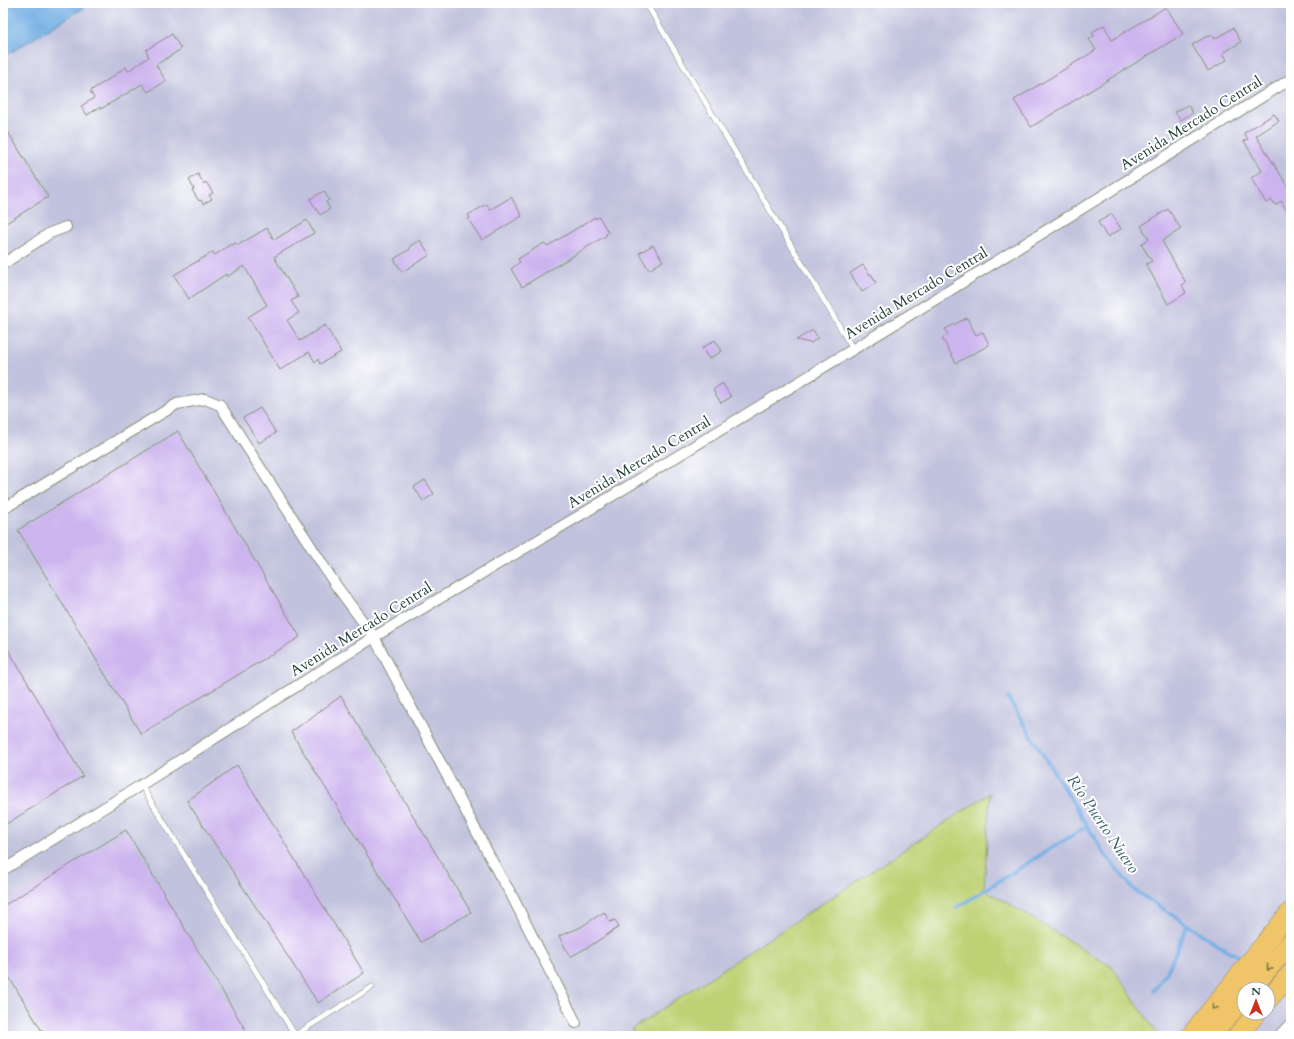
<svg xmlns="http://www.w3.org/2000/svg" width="1294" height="1039" font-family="Cardo,serif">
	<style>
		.industrial { fill: #c1c2dd; fill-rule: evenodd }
		.green { fill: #bed275; stroke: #6e8854 }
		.water { fill: #73aee4; stroke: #49768c }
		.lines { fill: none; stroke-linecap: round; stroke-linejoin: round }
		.stream { stroke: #73aee4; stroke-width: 3.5 }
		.building { fill: #ccb4ee }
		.lane-casing { stroke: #858f7a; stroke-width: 6 }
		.street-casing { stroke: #858f7a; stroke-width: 12 }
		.highway-casing { stroke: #858f7a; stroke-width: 20 }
		.lane { stroke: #fff; stroke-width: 5 }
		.street { stroke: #fff; stroke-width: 10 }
		.highway { stroke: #f0c469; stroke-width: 19 }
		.oneway { stroke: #7d7a4c }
		.labels { text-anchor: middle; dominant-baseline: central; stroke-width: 4; stroke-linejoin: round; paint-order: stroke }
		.street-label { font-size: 15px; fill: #1f3d34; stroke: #fff }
		.water-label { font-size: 16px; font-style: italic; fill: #385f69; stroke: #fff }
	</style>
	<rect width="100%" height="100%" fill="#fff"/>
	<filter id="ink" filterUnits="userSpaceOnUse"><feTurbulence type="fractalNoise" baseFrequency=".025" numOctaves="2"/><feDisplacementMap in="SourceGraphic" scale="8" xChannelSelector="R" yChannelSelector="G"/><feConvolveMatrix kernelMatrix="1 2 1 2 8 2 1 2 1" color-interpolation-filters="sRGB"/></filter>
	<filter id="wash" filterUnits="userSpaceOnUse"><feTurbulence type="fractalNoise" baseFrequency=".012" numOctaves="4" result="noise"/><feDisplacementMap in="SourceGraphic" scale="16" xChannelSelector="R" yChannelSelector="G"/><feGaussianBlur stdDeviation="0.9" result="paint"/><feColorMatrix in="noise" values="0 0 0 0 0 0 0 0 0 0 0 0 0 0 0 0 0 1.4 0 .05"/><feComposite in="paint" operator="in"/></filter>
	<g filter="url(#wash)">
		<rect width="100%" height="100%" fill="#ebe1bf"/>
		<path class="industrial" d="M92,3H1291V1036H1159L1112,967L983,889L990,794L633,1029L635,1036H3V57ZM1244,989H1268V1013H1244Z"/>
		<path class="green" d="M990,793L984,889L1112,967L1159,1036H635L632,1029Z"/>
		<path class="water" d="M3,3H92L3,57Z"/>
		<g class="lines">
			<path class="stream" d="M1008,698L1104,853L1134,890L1230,952L1245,959
				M956,908L1087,826
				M1154,991L1168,970L1187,925"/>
		</g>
		<g id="blocks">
			<path class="building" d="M1166,7L1183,34L1031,127L1014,100L1096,50L1089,39L1094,36L1092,32L1104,25L1112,40Z
				M1233,28L1241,42L1223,53L1227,60L1208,71L1192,45L1207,36L1208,37L1212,35L1215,39Z
				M172,34L181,49L156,65L166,81L148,92L142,84L101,109L100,107L87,115L81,106L94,98L90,91L117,74V73L126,67L128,71L149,57L146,50Z
				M1188,105L1193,113L1181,120L1175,112Z
				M1274,114L1279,121L1256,136L1291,191V217L1281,201L1275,205L1272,200L1266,203L1251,178L1262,171L1244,141L1248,139L1244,133Z
				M3,124L48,197L3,225Z
				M198,174L204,184L206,182L213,193L209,195L212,199L203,204L201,200L199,201L192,190L194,189L189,180Z
				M324,191L329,200L326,202L330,209L320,215L310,199Z
				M511,197L522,216L482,240L468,219L470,218L468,215L487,204L490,210Z
				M1168,209L1181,229L1162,241L1186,283L1182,285L1186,293L1168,304L1146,264L1152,261L1141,244L1149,239L1141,226Z
				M1112,214L1121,229L1107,237L1098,222Z
				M595,217L596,219L599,217L608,232L606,234L607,235L522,287L511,269L520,262L518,259L544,243L548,246Z
				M307,220L314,233L274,257L298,297L291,301L299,313L287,320L300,341L325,325L341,352L320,364L318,359L315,362L309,352L280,370L248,317L267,305L244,266L227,277L226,274L189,299L174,275L213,252L215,255L231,244L232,245L236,243L238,245L267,228L274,240Z
				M420,240L430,255L402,272L394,259L410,249V246Z
				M653,245L663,261L649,270L639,253Z
				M863,265L870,275L871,274L876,283L862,292L850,273Z
				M967,318L976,335L983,332L989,345L956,363L942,338L948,335L945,329Z
				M813,330L818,338L811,343L796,340Z
				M715,340L722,351L709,359L702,348Z
				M721,384H723L731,397L721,403L713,390Z
				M260,408L276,433L259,443L243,418Z
				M178,431L300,637L141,734L18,530Z
				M425,480L434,494L423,501L414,487Z
				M3,641L83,776L3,826Z
				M341,696L471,912L421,942L291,732Z
				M237,765L364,973L318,1003L187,801Z
				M126,830L249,1036H45L3,967V906Z
				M604,912L610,922L615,920L619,927L590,946L570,957L559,936L579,928Z"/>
		</g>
	</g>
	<g filter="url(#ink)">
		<use href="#blocks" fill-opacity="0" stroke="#858f7a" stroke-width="1"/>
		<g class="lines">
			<g class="lane-casing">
				<path id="lane" d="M646,3L853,349
					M141,785L295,1035L372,987"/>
			</g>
			<g class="street-casing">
				<path id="street" d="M3,264L50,233L66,227
					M3,509L177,404L205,399L220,405L335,584L374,637L500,876L510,892L576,1023
					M3,870L141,785L374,637L579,516L939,297L1291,79
					M1279,1036L1291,1023"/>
			</g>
			<g class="highway-casing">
				<path id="highway" d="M1251,989L1291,942
					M1268,1000L1291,973
					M1190,1036L1291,911
					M1211,1036L1244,998
					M1237,1036L1257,1013"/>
			</g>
			<use href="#lane" class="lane"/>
			<use href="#street" class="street"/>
			<use href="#highway" class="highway"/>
		</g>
		<defs><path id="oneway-chevron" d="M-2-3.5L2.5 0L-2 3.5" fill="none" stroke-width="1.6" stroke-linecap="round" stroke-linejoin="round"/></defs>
		<g class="oneway">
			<use href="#oneway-chevron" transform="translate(1269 968) rotate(130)"/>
			<use href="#oneway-chevron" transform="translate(1214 1007) rotate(129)"/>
		</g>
	</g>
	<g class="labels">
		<g class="street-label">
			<text transform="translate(1191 123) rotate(-32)">Avenida Mercado Central</text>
			<text transform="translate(916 293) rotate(-31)">Avenida Mercado Central</text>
			<text transform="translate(639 462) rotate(-31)">Avenida Mercado Central</text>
			<text transform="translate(361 629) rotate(-32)">Avenida Mercado Central</text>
		</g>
		<g class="water-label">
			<text transform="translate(1103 824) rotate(56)">Río Puerto Nuevo</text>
		</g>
	</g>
	<rect width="1294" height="1039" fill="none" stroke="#fff" stroke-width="16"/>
	<g transform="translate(1256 1001)"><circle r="19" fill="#ffffff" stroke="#a5b1ae"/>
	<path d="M0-3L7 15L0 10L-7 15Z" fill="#c8321e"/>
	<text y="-6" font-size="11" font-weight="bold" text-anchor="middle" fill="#1f3d34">N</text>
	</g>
</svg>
